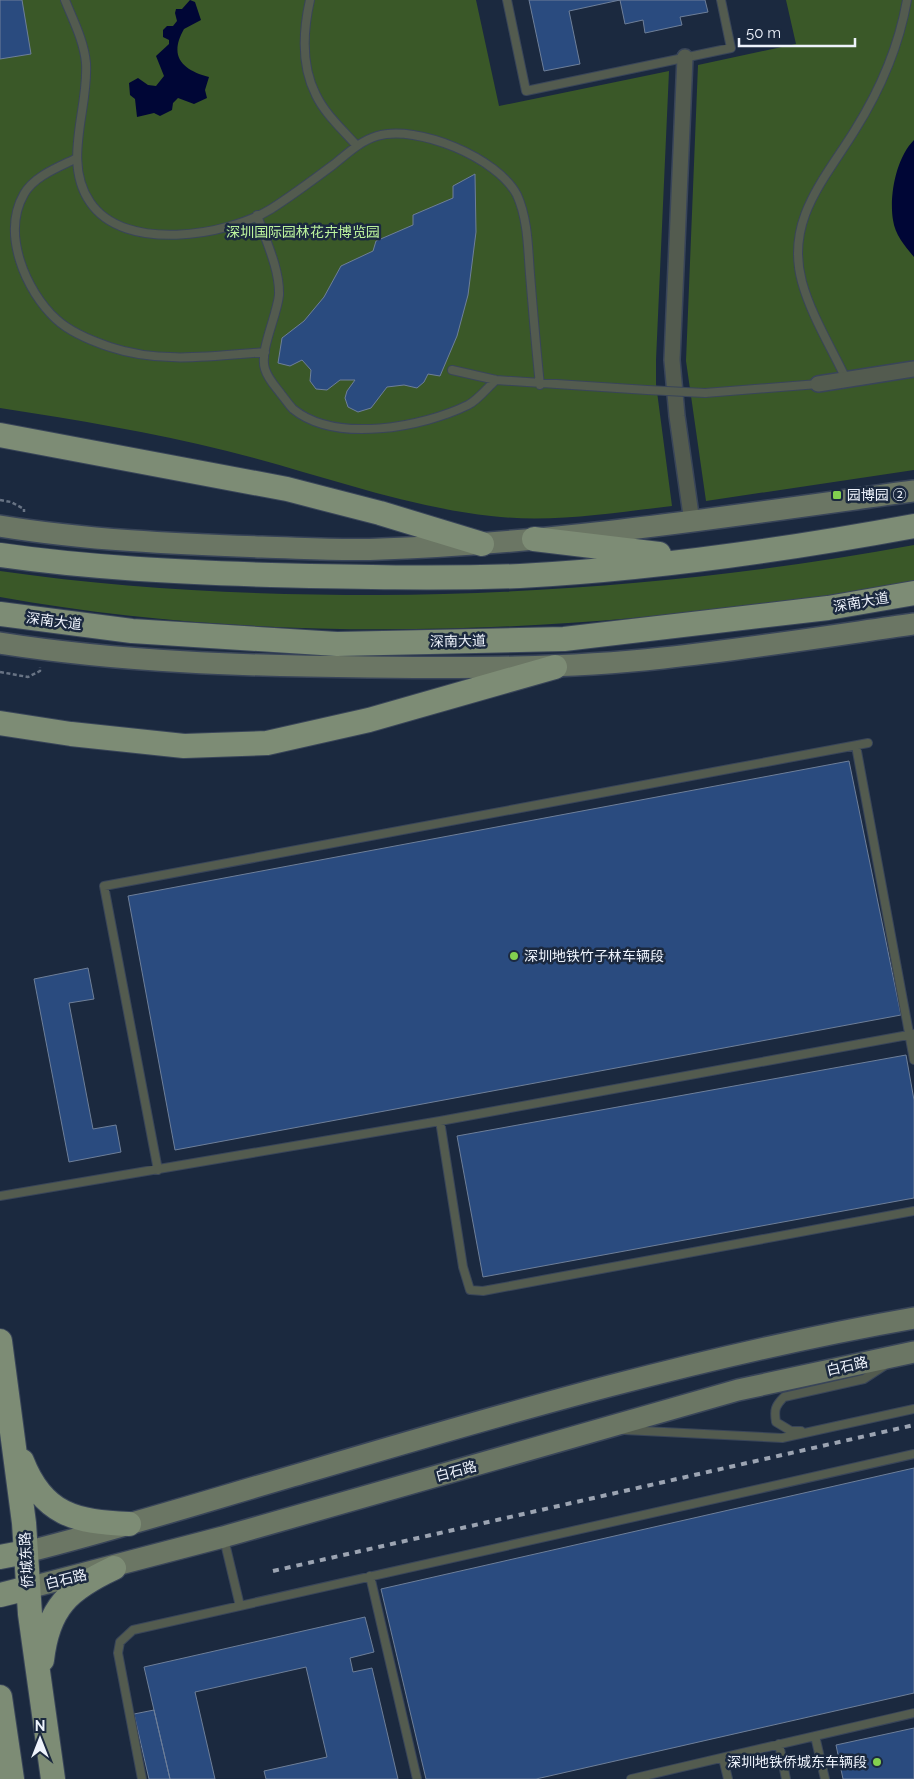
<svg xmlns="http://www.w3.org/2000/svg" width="914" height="1779" font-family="Raleway,'Noto Sans SC',sans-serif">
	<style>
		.green { fill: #3a5828 }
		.water { fill: #000636 }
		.building { fill: #2a4b7f; stroke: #6e7f99 }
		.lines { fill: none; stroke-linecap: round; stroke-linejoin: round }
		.lane-casing { stroke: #394559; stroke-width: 10 }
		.street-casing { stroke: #394559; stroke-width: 18 }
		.secondary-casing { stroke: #394559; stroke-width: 24 }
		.primary-casing { stroke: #394559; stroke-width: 26 }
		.path { stroke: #687384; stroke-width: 2.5; stroke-dasharray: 4 2.5; stroke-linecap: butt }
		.lane { stroke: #535b4f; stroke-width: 8 }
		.street { stroke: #535b4f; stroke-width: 15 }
		.secondary { stroke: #6b7664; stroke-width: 21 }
		.primary { stroke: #7d8c75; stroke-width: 24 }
		.rail { stroke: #9ca4b2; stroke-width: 4; stroke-dasharray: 6 6; stroke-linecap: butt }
		.lane-bridge-casing { stroke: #394559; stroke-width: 10; stroke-linecap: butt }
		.lane-bridge { stroke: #535b4f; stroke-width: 8 }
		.poi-dot { fill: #83d04f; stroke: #1b293f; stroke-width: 2 }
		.labels { text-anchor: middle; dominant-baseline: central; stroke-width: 5; stroke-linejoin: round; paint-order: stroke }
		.park-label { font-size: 14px; fill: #bbf29c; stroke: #1b293f }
		.poi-label { font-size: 14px; fill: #eef3fc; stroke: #1b293f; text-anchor: start }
		.street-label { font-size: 14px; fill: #eef3fc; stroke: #1b293f }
	</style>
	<rect width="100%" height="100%" fill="#1b293f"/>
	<path class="green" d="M0,0H476L499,106L669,71L656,360V384L672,506C612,513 552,523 491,516C401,506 315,473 227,451C152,432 76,420 0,408Z
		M786,0H914V470L706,501L686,361L698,65L796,44Z
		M914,545V583C613,631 302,651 0,597V571C125,589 251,595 377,595C558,594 736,578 914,545Z"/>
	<path class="water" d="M190,0L195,2L201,20L184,29C168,57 183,70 209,77L205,90L207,98L194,104L178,98L173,103L172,110L160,116L154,113L137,117L135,99L130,95L129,83L138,78L148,85L156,86L164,76L156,56L169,44V40L163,37V30L167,26H173L177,21L175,13L176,9H182Z
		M914,140V257C905,246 895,235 893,220C889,196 896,158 914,140Z"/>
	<path class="building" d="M0,0H22L31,54L0,59Z
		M529,0H705L708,12L680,17L682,25L645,33L643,20L625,24L620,0L569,11L580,64L544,71Z
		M475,174L476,232L468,295L457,336L440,376L428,374L424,382L417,388L404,385L387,387L371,408L358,412L348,407L345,398L347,391L355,380H340L327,390L316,389L310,381L311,370L302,360L290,366L278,363L282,338L304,321L324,297L341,266L373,251L376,241L413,225V215L453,198V186Z
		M849,761L901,1015L175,1150L128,896Z
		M88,968L94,999L69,1003L93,1129L116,1125L121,1152L69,1162L34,979Z
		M906,1055L914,1100V1198L483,1277L457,1136Z
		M914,1468V1693L536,1779H426L381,1589Z
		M365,1617L374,1652L350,1658L353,1672L372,1668L398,1779H266L264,1771L327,1757L306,1667L195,1692L215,1779H170L144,1667Z
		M154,1710L170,1779H149L134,1714Z
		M914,1728V1779H843L836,1745Z"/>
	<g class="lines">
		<g class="lane-casing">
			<path id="lane" d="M65,0C73,20 84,41 86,63C89,109 62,161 90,202C124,253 227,236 271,209C293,195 313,180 333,165C347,154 360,141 377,136C417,124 498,158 517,195C528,219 528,249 530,274C533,311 536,348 540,385
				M310,0C303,31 301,66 316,95C325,114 343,130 357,146
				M507,0L526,91L731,48L721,0
				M77,158C59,167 34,176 24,194C1,234 26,291 56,319C70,332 92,341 110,347C160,364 213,356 265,352
				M257,215C265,239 280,269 279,295C277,316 259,351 265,369C268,379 275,386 281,394C285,399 289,405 293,409C336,444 423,427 468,405C478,400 487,388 496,380
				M452,370L496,380L647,390
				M846,379C832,349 811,315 802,282C785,220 825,179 855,130C880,90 899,46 907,0
				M705,393L818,384
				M856,746L914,1060
				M440,1121L463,1267L470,1290L483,1291L914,1211
				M158,1170L104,886L868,743
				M0,1196L440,1121L914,1034
				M624,1430L782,1438L914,1409
				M801,1431H791L776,1422C774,1410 775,1406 784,1397L864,1379L884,1366
				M224,1539L240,1606
				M370,1576L417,1779
				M815,1736L825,1779
				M779,1744L786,1779
				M723,1758L728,1779
				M142,1779L118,1653L120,1642L133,1630L914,1454
				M631,1779L914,1713"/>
		</g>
		<g class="street-casing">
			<path id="street" d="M685,57L672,360L677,416L692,522
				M818,384L914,369"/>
		</g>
		<g class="secondary-casing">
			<path id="secondary" d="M0,526C86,540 175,544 262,547C302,548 342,551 382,549C561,543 737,515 914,491
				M0,643C122,662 245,666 368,667C466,668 565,669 663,658C747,649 830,636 914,624
				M26,1552C122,1528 216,1498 310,1471C509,1412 709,1354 914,1318
				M28,1588L223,1537L738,1390L914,1352"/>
		</g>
		<g class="primary-casing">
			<path id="primary" d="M0,435L287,489L380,513L482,544
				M534,539L659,554
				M0,555C90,568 181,572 271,575C354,577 437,579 520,576C652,569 784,550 914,526
				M0,614L132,631L337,644L564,639L828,608L914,593
				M0,723L71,734L184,746L267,743L369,720L555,667
				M0,1341L24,1523L30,1614L53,1779
				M22,1461C43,1515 76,1522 129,1524
				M0,1557L26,1552
				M0,1595L28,1588
				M42,1660C48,1607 69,1589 114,1568
				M0,1697L12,1779"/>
		</g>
		<path class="path" d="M0,500L11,502L24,509V512
			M0,672L28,677L40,671V667"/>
		<use href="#lane" class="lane"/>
		<use href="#street" class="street"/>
		<use href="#secondary" class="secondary"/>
		<use href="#primary" class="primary"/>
		<path class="rail" d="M273,1571L914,1425"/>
		<g class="lane-bridge-casing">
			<path id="lane-bridge" d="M647,390L705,393"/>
		</g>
		<use href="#lane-bridge" class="lane-bridge"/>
	</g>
	<g class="poi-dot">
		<rect x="832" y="490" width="10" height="10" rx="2.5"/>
		<circle cx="514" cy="956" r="5"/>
		<circle cx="877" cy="1762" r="5"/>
	</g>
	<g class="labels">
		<g class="park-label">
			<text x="303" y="232">深圳国际园林花卉博览园</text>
		</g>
		<g class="poi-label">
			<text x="847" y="495">园博园 ②</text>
			<text x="524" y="956">深圳地铁竹子林车辆段</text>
			<text x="867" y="1762" text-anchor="end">深圳地铁侨城东车辆段</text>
		</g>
		<g class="street-label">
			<text transform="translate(861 602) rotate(-10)">深南大道</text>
			<text transform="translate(54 621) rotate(7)">深南大道</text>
			<text transform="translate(458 641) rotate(-1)">深南大道</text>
			<text transform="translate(847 1366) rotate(-13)">白石路</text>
			<text transform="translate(456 1471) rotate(-15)">白石路</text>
			<text transform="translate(26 1560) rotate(-93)">侨城东路</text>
			<text transform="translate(66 1579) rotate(-14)">白石路</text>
		</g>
	</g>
	<g transform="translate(40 1739)" stroke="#1b293f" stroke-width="4" paint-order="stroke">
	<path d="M0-4L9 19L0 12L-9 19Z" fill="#eef3fc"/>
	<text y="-8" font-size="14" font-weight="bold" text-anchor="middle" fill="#eef3fc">N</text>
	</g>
	<path d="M739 38v8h116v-8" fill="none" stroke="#eef3fc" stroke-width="2.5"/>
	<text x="746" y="38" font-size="15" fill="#eef3fc" stroke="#1b293f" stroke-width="4" paint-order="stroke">50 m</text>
</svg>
